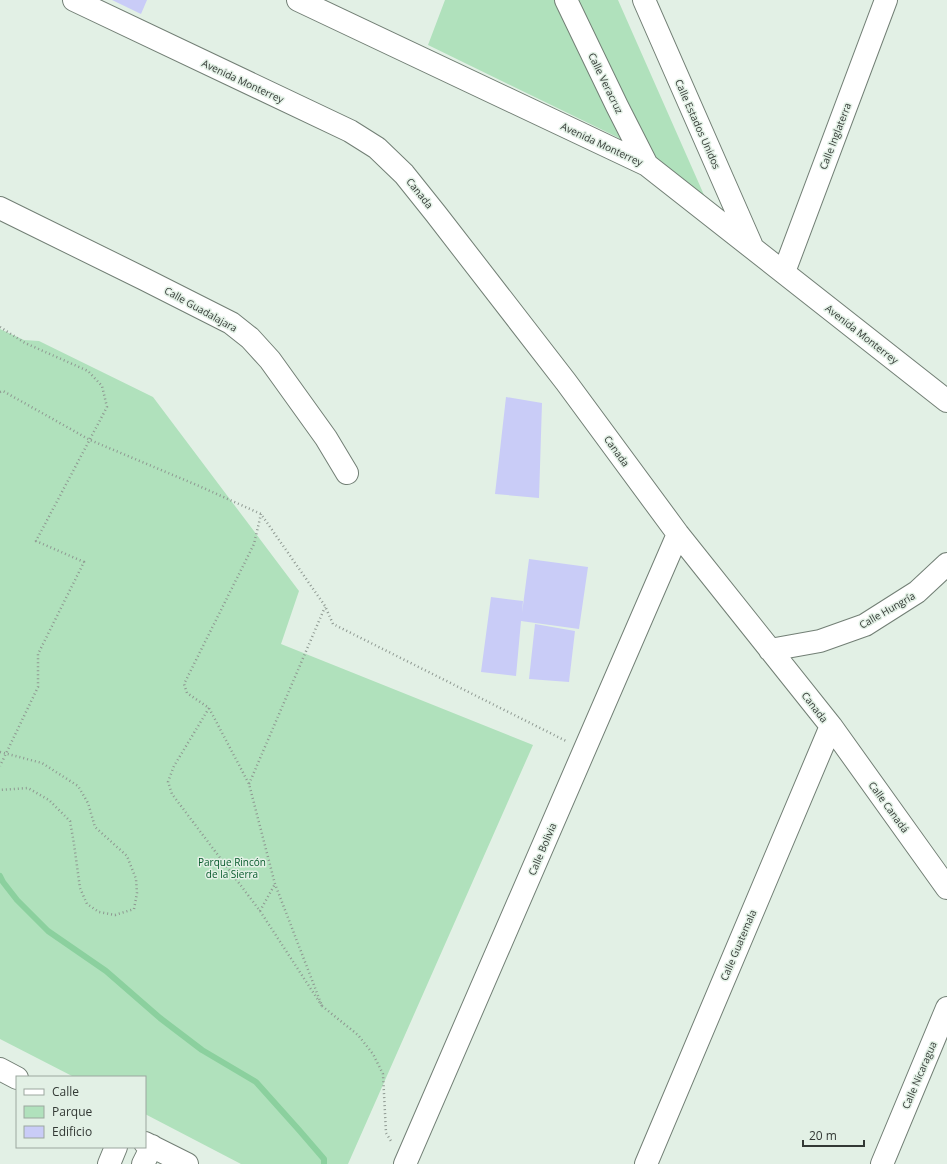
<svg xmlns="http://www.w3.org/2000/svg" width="947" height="1164" font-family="'Open Sans',sans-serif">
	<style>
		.green { fill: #b0e1bc }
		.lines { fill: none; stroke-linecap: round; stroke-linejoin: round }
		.stream { stroke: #8bd09e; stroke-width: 6 }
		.building { fill: #c9ccf7 }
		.minor-casing { stroke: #727f75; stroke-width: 24 }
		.path { stroke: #8e9891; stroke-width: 2.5; stroke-dasharray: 1 3; stroke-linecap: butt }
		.minor { stroke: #fff; stroke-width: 22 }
		.labels { text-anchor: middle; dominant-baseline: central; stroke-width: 3; stroke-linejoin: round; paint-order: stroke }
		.street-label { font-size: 10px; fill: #333935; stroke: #e2f0e5 }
		.park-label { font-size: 10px; fill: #075a2c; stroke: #e2f0e5 }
	</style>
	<rect width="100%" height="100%" fill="#e2f0e5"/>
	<path class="green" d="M445,0H618L708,204L617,137L428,45Z
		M0,329L24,340L39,341L153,397L299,591L281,644L533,745L348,1164H241L145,1114V1077H74L0,1039Z"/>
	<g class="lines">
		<path class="stream" d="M0,876L3,882L17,900L48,931L106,971L160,1018L202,1050L256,1082L299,1130L324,1159V1164"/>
	</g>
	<path class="building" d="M112,0H147L141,14Z
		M506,397L542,403L539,498L495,494Z
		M529,559L588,567L579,629L521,621L516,676L481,672L491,597L523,601L522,613Z
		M535,624L575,631L569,682L529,679Z"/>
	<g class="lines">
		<g class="minor-casing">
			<path id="minor" d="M74,0L350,131L377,148L404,174L436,214L566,382L678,534L831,726L947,888
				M298,0L647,165L947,401
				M566,0L617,106L647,165
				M644,0L751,244
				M0,208L144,279L231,323L250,338L270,360L326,438L347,473
				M784,272L886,0
				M770,650L820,641L865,625L917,592L947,564
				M0,1069L17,1078
				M145,1143L187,1164
				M109,1164L116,1147
				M143,1164L152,1146
				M405,1164L678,534
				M646,1164L831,726
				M882,1164L947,1008"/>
		</g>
		<path class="path" d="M0,327L25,343L88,371L102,386L107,407L36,541L84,562L38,654V687L0,766
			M0,392L3,391L90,440L199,486L261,514L325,606L333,624L566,741
			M209,708L174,766L168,782L172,794L260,911L322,1006L275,884L249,784L209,708L187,693L184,684L254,544L261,514
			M0,752L42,763L78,786L88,803L95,827L127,856L136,879L137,893L134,909L115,915L99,912L87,904L80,888L74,844L70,821L49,800L28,788L0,790
			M249,784L325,607
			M260,911L275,884
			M322,1006L358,1035L373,1054L383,1074L386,1133L391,1141"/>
		<use href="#minor" class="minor"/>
	</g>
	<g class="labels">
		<g class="street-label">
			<text transform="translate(243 81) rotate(25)">Avenida Monterrey</text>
			<text transform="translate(606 83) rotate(64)">Calle Veracruz</text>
			<text transform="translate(698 124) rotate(66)">Calle Estados Unidos</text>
			<text transform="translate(835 136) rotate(-69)">Calle Inglaterra</text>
			<text transform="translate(602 144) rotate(25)">Avenida Monterrey</text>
			<text transform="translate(420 193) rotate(51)">Canada</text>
			<text transform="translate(201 309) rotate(29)">Calle Guadalajara</text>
			<text transform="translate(862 334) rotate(38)">Avenida Monterrey</text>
			<text transform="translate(617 451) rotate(54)">Canada</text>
			<text transform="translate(887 610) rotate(-30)">Calle Hungría</text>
			<text transform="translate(815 707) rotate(52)">Canada</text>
			<text transform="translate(889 807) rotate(54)">Calle Canadá</text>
			<text transform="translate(542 849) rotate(-67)">Calle Bolivia</text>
			<text transform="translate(738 945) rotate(-67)">Calle Guatemala</text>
			<text transform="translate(919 1075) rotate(-67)">Calle Nicaragua</text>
		</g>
		<g class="park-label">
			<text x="232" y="862">Parque Rincón<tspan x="232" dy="12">de la Sierra</tspan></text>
		</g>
	</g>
	<rect x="16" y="1076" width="130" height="72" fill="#e2f0e5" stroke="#9ca79f"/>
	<rect x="24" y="1089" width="20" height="6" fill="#ffffff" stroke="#9ca79f"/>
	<text x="52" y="1096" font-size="12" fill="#333935">Calle</text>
	<rect x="24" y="1106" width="20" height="12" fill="#b0e1bc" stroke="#9ca79f"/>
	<text x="52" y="1116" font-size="12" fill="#333935">Parque</text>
	<rect x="24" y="1126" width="20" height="12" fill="#c9ccf7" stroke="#9ca79f"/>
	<text x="52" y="1136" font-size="12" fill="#333935">Edificio</text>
	<path d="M803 1140v6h61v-6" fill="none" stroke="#333935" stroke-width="2"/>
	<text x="809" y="1140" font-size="12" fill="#333935" stroke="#e2f0e5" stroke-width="3" paint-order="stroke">20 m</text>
</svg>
